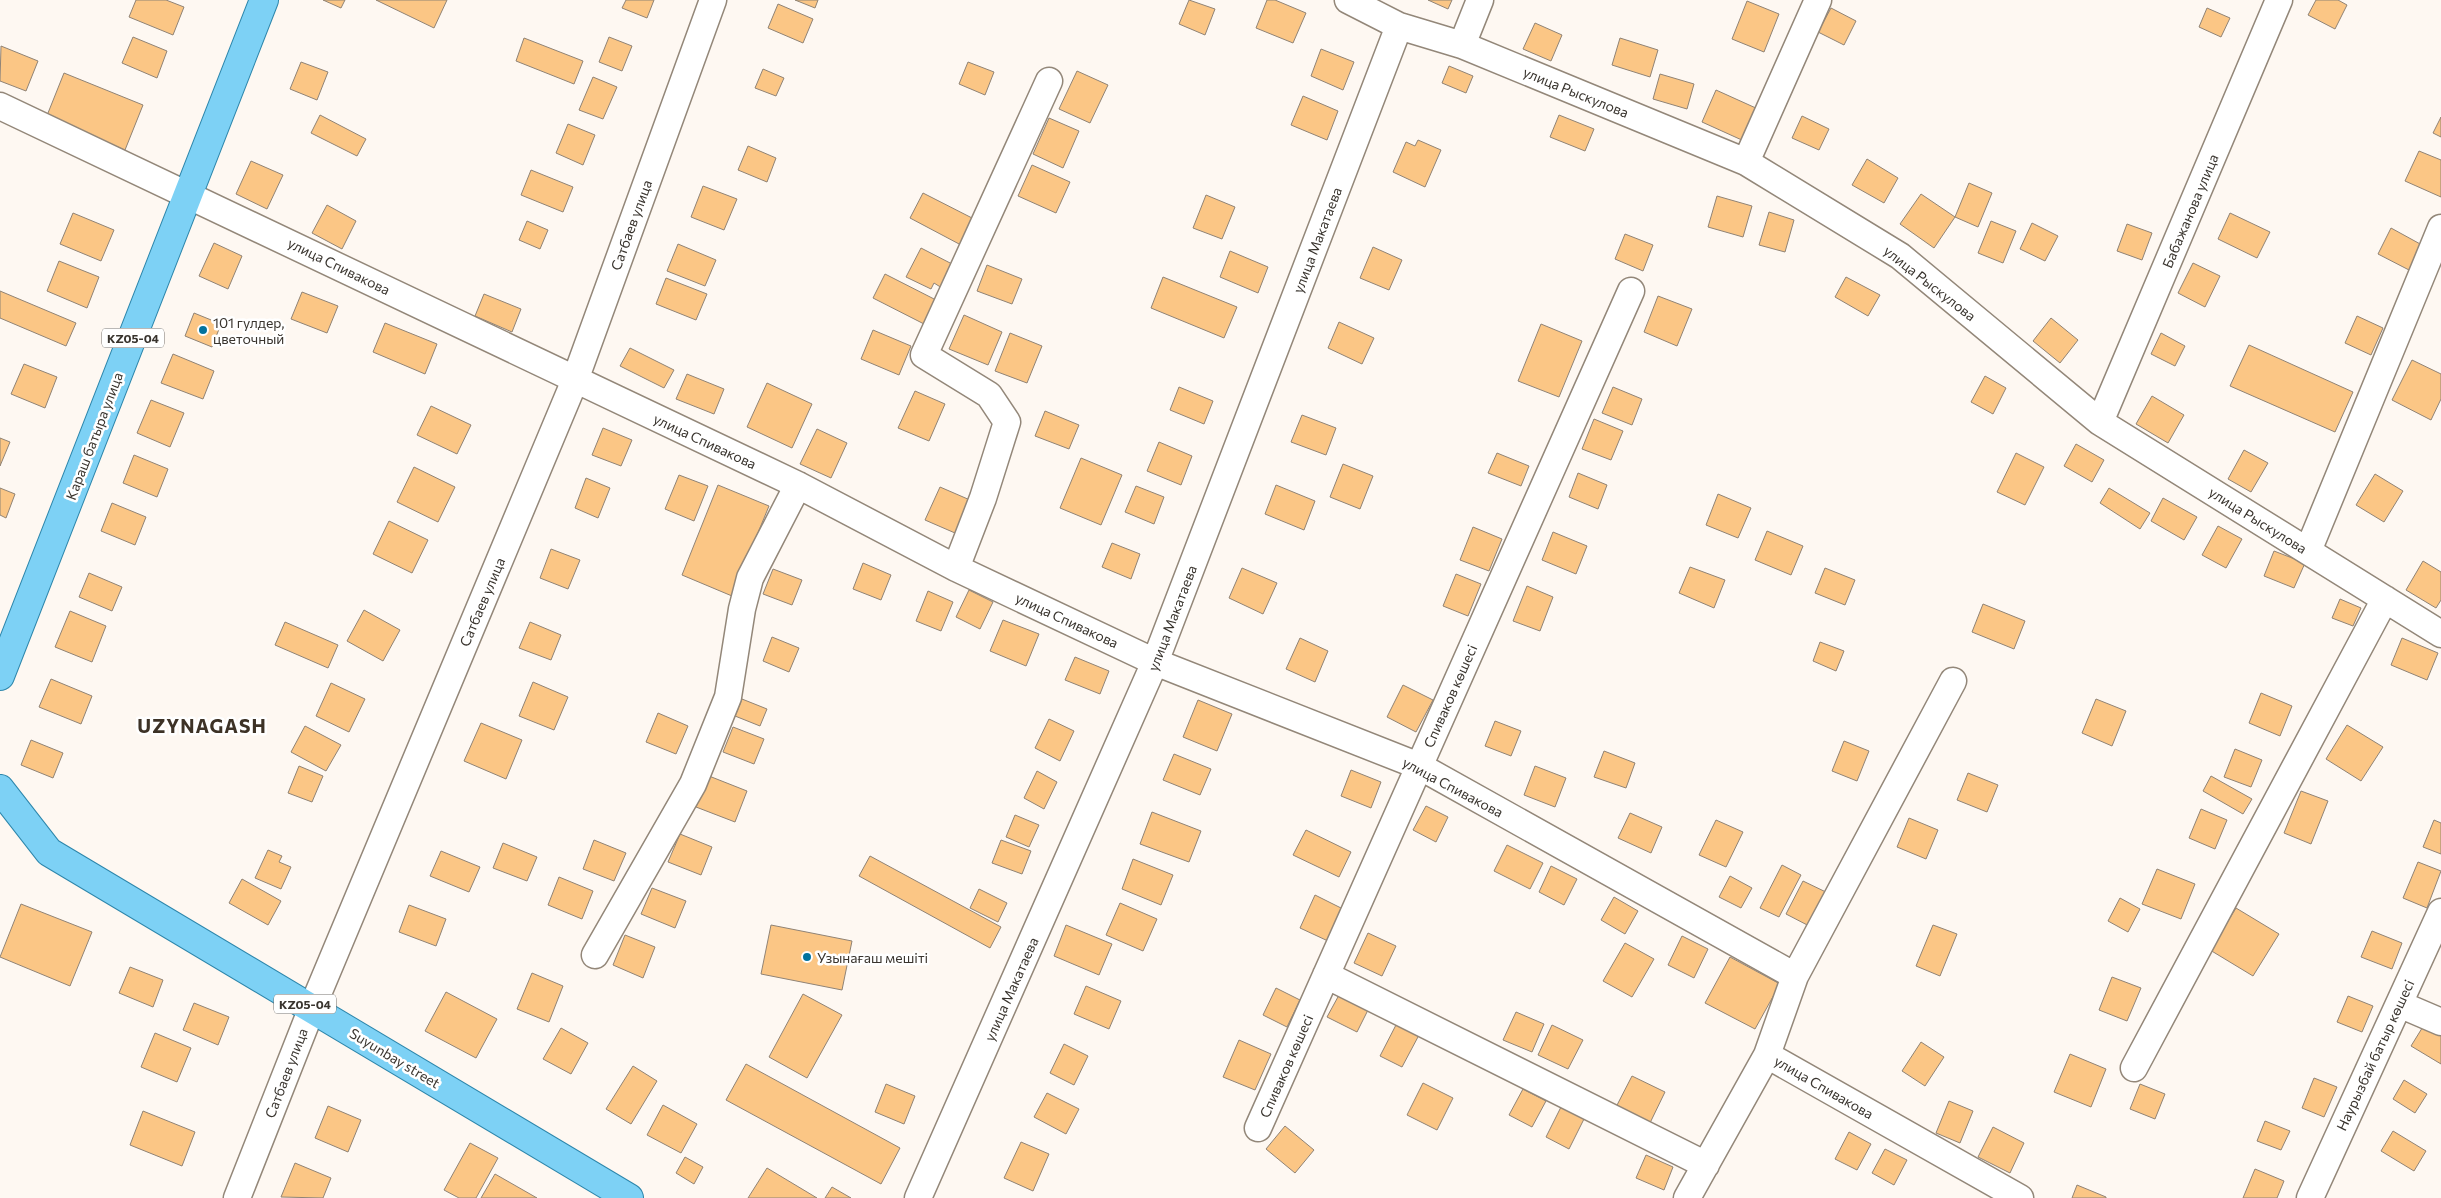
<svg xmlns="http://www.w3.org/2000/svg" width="2441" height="1198" font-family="Commissioner,sans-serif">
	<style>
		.building { fill: #fbc685; stroke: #908375 }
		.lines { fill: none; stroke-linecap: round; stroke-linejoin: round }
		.minor-casing { stroke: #938779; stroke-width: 29 }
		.major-casing { stroke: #2d86ab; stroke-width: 30 }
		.minor { stroke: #fff; stroke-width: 26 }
		.major { stroke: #7dd1f5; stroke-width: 28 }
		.poi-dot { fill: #02739e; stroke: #fff; stroke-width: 2 }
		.labels { text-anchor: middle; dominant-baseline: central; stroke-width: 5; stroke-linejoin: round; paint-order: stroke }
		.shield { fill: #fff; stroke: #74716d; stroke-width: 1 }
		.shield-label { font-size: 12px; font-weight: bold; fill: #39342e }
		.street-label { font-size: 14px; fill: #39342e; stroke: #fff }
		.poi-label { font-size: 14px; fill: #39342e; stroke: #fff; text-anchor: start }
		.district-label { font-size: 19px; font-weight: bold; letter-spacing: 1px; fill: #3d3226; stroke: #fff }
	</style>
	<rect width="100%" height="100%" fill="#fef8f2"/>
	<path class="building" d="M136,0H166L184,7L173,35L129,17Z
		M323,0H345L341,8Z
		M376,0H447L434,28Z
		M626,0H654L647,18L622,8Z
		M795,0H818L815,8Z
		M1189,0L1215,9L1205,35L1179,24Z
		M1267,0H1275L1306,13L1293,43L1256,28Z
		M1428,0H1452L1448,9Z
		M2316,0H2338L2347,5L2335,29L2308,15Z
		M1747,1L1779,14L1764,52L1732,39Z
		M778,4L813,19L803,43L768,28Z
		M1831,8L1856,21L1844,45L1818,32Z
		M2207,8L2230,18L2221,37L2199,27Z
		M1535,23L1562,35L1551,61L1523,49Z
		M133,37L167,51L157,78L122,63Z
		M609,37L632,46L622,71L599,62Z
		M524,38L583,61L574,84L516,61Z
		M1620,38L1658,50L1650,77L1612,65Z
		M1,46L38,61L26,91L0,81Z
		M1321,49L1354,62L1343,90L1311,76Z
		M301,62L328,72L317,100L290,89Z
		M968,62L994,72L985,95L959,84Z
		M1449,66L1473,76L1466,93L1442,83Z
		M763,69L784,78L776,96L755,88Z
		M1077,71L1108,85L1090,123L1059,109Z
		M64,73L143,105L125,150L46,118Z
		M1660,74L1694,84L1687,109L1653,99Z
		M593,77L617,87L603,119L579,110Z
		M1716,90L1758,109L1744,141L1702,122Z
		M1303,96L1338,111L1327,140L1291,125Z
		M320,115L366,139L357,156L311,133Z
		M1559,115L1594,129L1585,151L1550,137Z
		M1802,116L1829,129L1819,150L1792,138Z
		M2441,117V137L2433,133Z
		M1049,118L1079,131L1063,168L1033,154Z
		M568,124L595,135L583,165L556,153Z
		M1418,140L1441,150L1425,187L1393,172L1406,142L1415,146Z
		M748,146L776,158L767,182L738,170Z
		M2419,151L2441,160V197L2405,181Z
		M1867,159L1898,178L1884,203L1852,185Z
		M251,161L283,175L267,209L236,194Z
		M1032,165L1070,182L1056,213L1018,196Z
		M531,170L573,187L563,212L521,195Z
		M1969,183L1992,193L1978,227L1955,217Z
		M703,186L737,199L724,230L691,217Z
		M923,193L974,219L961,245L910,218Z
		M1921,194L1955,217L1934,248L1900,224Z
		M1206,195L1235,207L1222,239L1193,228Z
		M1717,196L1752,206L1743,237L1708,227Z
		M327,205L356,221L342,249L312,233Z
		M1769,212L1794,220L1785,252L1759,245Z
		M73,213L114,230L101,261L60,244Z
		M2230,213L2270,232L2257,258L2218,239Z
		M527,221L548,230L540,249L519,240Z
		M1991,221L2016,231L2003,263L1978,253Z
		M2032,223L2058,236L2045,261L2020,249Z
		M2127,224L2152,233L2142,260L2117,251Z
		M2391,228L2422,245L2409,270L2378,254Z
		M1625,234L1653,245L1643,271L1615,259Z
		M214,243L242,256L228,289L199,276Z
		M678,244L716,260L705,286L667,271Z
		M1373,247L1402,260L1389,290L1360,278Z
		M921,248L954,265L942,288L934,283L931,289L906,277Z
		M1230,251L1268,267L1258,293L1220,277Z
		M59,261L99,277L87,308L47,291Z
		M2193,263L2220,276L2205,307L2178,293Z
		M987,265L1022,279L1012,304L977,291Z
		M885,274L938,301L926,325L873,298Z
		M1163,277L1237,307L1224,338L1151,308Z
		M1846,277L1880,295L1868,316L1835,297Z
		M666,278L707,294L696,320L656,304Z
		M0,291L76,323L66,346L0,318Z
		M302,292L338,306L327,333L291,319Z
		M484,294L521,309L512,332L475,316Z
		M1658,296L1692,309L1677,346L1644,332Z
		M194,313L221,324L212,347L185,336Z
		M964,315L1002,332L988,365L949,349Z
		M2357,316L2383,328L2371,355L2345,343Z
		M2051,318L2078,340L2060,363L2033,341Z
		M1339,322L1374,338L1362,364L1328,348Z
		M385,323L437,344L425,374L373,352Z
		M1541,324L1582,341L1559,397L1518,381Z
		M873,330L911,346L899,375L861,359Z
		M1010,333L1042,346L1027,383L995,371Z
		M2161,333L2185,346L2175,366L2151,354Z
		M2249,345L2353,392L2335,432L2230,386Z
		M630,348L674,370L664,388L620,366Z
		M173,354L214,371L203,399L161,383Z
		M2412,360L2441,374V399L2431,420L2392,400Z
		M24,364L57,377L45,408L11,394Z
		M687,374L724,389L714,414L676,399Z
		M1985,376L2006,388L1993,414L1971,402Z
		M767,383L812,404L792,448L747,427Z
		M1179,387L1213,401L1204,424L1170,410Z
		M1613,387L1642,399L1632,425L1602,413Z
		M915,391L945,404L929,441L898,428Z
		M2152,396L2184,415L2168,443L2136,424Z
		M151,400L184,413L170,447L137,433Z
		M431,406L471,425L457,454L417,435Z
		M1045,411L1079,425L1069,449L1035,436Z
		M1302,415L1336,428L1326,455L1291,442Z
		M1594,419L1623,431L1611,460L1582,449Z
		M603,428L632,440L621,466L592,455Z
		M817,429L847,443L831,478L800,464Z
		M0,438L10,442L0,466Z
		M1159,442L1192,456L1181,485L1147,471Z
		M2076,444L2104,460L2092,482L2064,466Z
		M2244,450L2268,463L2251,492L2228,479Z
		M1497,453L1529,466L1521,486L1488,473Z
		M2016,453L2044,467L2025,505L1997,492Z
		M134,455L168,469L157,497L123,483Z
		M1081,458L1122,475L1101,525L1060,508Z
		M1343,464L1373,476L1360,509L1330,497Z
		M414,467L455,487L438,522L397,502Z
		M1578,473L1607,485L1598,509L1569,497Z
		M2375,474L2403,491L2384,522L2356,505Z
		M679,475L708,486L694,521L665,509Z
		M586,478L610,488L598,518L575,508Z
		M718,485L769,506L732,596L682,575Z
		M1276,485L1315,501L1304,530L1265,514Z
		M1136,486L1164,497L1154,524L1125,512Z
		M940,487L970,500L955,533L925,520Z
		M0,488L15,494L6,518L0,515Z
		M2109,488L2150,513L2140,529L2100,503Z
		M1718,494L1751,508L1738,538L1706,525Z
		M2163,498L2197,517L2184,540L2151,521Z
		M112,503L146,517L135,545L101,531Z
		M389,521L428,540L412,573L373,554Z
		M2218,526L2242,539L2226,568L2202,555Z
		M1473,527L1502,539L1489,571L1460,560Z
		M1767,531L1803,546L1791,575L1755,560Z
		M1553,532L1587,546L1576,574L1542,560Z
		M1112,543L1140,554L1131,579L1102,567Z
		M551,549L580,560L568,589L540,578Z
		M2274,551L2305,563L2294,588L2264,576Z
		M2423,561L2441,572V600L2436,608L2406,590Z
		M863,563L891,575L881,600L853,589Z
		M1690,567L1725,580L1714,608L1679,593Z
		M1242,568L1277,583L1263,614L1229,598Z
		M1825,568L1855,580L1845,605L1815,593Z
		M773,569L802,580L792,605L763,594Z
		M89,573L122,587L112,611L79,597Z
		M1456,574L1481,584L1468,616L1443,606Z
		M1527,586L1553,597L1540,631L1513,621Z
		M969,590L993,602L980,629L956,617Z
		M928,591L953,602L941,631L916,621Z
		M2340,599L2361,608L2353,626L2332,618Z
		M1983,604L2025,621L2014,649L1972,632Z
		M364,610L400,630L383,661L347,641Z
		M70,611L106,626L92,662L55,647Z
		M1003,620L1039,634L1026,666L990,651Z
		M285,622L338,645L328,668L275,645Z
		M530,622L561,635L551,660L519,648Z
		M772,637L799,648L789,672L763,661Z
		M1300,638L1328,651L1315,682L1286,669Z
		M2402,638L2438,653L2427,680L2391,665Z
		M1820,642L1844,651L1836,671L1813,661Z
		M1075,657L1109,671L1100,694L1065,680Z
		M51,679L92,696L81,724L39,707Z
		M533,682L568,697L554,730L519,716Z
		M331,683L365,699L349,732L316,716Z
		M1403,685L1433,700L1416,732L1387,717Z
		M2261,693L2292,706L2280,736L2249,723Z
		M742,699L767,709L760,726L735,716Z
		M2096,699L2126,711L2112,746L2082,733Z
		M1198,700L1232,714L1217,751L1183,737Z
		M658,713L688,726L676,754L646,742Z
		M1049,719L1074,731L1060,761L1035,748Z
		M1495,721L1521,731L1511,756L1485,746Z
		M481,723L522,740L506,779L464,761Z
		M2347,725L2383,747L2361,781L2326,759Z
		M305,726L341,745L326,771L291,752Z
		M733,727L764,739L754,764L723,752Z
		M31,740L63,753L53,778L21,765Z
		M1844,741L1869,751L1857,781L1832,771Z
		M2235,749L2262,760L2251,787L2224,777Z
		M1604,751L1635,763L1626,788L1594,777Z
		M1174,754L1211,769L1200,795L1163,780Z
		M299,766L323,776L312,802L288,793Z
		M1535,766L1566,778L1555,807L1524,795Z
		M1351,770L1381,782L1371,808L1341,796Z
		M1037,771L1057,782L1044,809L1024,798Z
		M1968,773L1998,785L1987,812L1957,800Z
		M709,776L747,791L735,822L696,807Z
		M2211,776L2252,799L2243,814L2203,791Z
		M2301,791L2328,801L2311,844L2284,833Z
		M1426,806L1448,817L1436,842L1413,830Z
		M2201,809L2227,820L2215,849L2189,838Z
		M1152,812L1201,831L1189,862L1140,844Z
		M1630,813L1662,827L1651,853L1618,838Z
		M1015,815L1039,825L1029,847L1006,837Z
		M1909,818L1938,830L1926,859L1897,847Z
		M1716,820L1743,832L1726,867L1699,855Z
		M2434,820L2441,823V854L2423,847Z
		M1306,830L1351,852L1339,877L1293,855Z
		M680,834L712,847L701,875L668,862Z
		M594,840L626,853L614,881L583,869Z
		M1001,840L1031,851L1022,874L992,863Z
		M503,843L537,857L527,881L493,868Z
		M1507,845L1543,863L1530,889L1494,871Z
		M268,850L282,856L279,862L291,867L281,889L255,878Z
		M441,851L480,867L469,892L430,876Z
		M870,856L1001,927L990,948L859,876Z
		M1133,859L1173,875L1161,905L1122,889Z
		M2418,862L2441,871L2427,908L2403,898Z
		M1782,865L1801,875L1779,917L1760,908Z
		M1551,866L1577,879L1564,905L1539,892Z
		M2157,869L2195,884L2181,919L2142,904Z
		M1730,876L1752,888L1741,908L1719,897Z
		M559,877L593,891L582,919L548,905Z
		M242,879L281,901L268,925L229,903Z
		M1803,881L1830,894L1813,928L1786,914Z
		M652,888L686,901L675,928L641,914Z
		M979,889L1007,903L998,922L970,908Z
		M1315,895L1343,909L1328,941L1300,928Z
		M1614,897L1638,911L1625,934L1601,920Z
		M2120,898L2140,909L2128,932L2108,921Z
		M1120,903L1157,919L1143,951L1106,935Z
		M21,904L92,932L70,986L0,957Z
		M409,905L446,919L436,946L399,932Z
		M2236,908L2279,934L2253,976L2210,950Z
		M771,925L852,941L842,990L761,974Z
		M1066,925L1112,944L1099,975L1054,956Z
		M1933,925L1957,934L1940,976L1916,966Z
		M2372,931L2402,943L2392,969L2361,957Z
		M1368,933L1396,946L1382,976L1354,963Z
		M625,935L655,947L643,978L613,965Z
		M1682,936L1708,949L1694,978L1668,965Z
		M1625,943L1654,959L1632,997L1603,981Z
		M1730,957L1780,984L1755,1029L1705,1003Z
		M130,967L163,980L153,1007L119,993Z
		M532,973L563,986L549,1022L517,1009Z
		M2112,977L2141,988L2127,1021L2099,1010Z
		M1086,986L1121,1001L1109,1029L1074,1014Z
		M1276,988L1300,1000L1287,1027L1263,1015Z
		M446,992L497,1019L476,1058L425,1031Z
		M803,994L842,1015L807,1078L769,1057Z
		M1339,995L1368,1010L1357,1032L1327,1017Z
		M2348,996L2373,1006L2362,1032L2337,1022Z
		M194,1003L229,1017L218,1045L183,1030Z
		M1516,1012L1544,1024L1532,1052L1503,1040Z
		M1397,1023L1419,1035L1402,1067L1380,1056Z
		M1552,1025L1583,1040L1568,1069L1538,1055Z
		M2424,1025L2441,1035V1064L2411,1046Z
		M561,1028L588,1043L571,1074L543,1059Z
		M155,1033L191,1048L177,1082L141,1067Z
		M1239,1040L1271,1054L1255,1090L1223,1077Z
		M1921,1042L1944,1057L1925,1086L1902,1071Z
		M1064,1044L1088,1056L1074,1085L1050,1073Z
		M2070,1054L2106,1069L2091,1107L2054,1092Z
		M746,1064L900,1148L881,1184L726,1100Z
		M633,1066L657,1081L631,1124L606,1109Z
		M1632,1076L1665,1092L1649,1125L1615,1109Z
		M2314,1078L2337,1087L2324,1117L2302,1108Z
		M2404,1080L2427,1094L2415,1113L2393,1099Z
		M1423,1083L1453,1098L1437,1130L1407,1115Z
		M886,1084L915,1096L904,1124L875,1112Z
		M2140,1084L2165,1094L2155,1119L2130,1109Z
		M1523,1089L1546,1101L1532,1127L1509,1115Z
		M1047,1093L1079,1109L1066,1134L1034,1117Z
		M1949,1101L1973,1111L1960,1143L1936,1133Z
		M663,1105L697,1124L681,1153L647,1135Z
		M328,1106L361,1120L348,1152L315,1138Z
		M1561,1107L1584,1119L1569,1149L1546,1137Z
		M143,1111L195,1132L182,1166L130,1145Z
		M2265,1121L2290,1131L2281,1150L2257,1141Z
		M1285,1126L1314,1150L1295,1173L1266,1149Z
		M1993,1127L2024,1143L2010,1173L1978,1157Z
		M2393,1131L2426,1151L2414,1171L2381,1151Z
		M1849,1132L1871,1144L1857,1170L1835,1159Z
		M1021,1142L1049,1154L1033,1191L1004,1178Z
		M470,1143L498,1158L476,1198H459L444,1190Z
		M1885,1149L1907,1160L1894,1185L1872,1173Z
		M1646,1155L1673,1167L1664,1190L1636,1178Z
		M685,1157L703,1167L694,1184L676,1173Z
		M295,1163L331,1178L323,1198L281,1197Z
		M767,1168L817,1198H748Z
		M2255,1169L2284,1181L2277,1198H2243Z
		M495,1174L537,1198H481Z
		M2077,1185L2106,1197V1198H2072Z
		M832,1187L851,1198H825Z"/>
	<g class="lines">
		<g class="minor-casing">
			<path id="minor" d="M1348,0L1399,26L1462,45L1746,162L1900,256L2100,422L2441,634
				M1462,45L1480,0
				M0,106L798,485L956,568L1155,662L1419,766L1795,976L1767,1055L2020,1198
				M1746,162L1818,0
				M2100,422L2279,0
				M2308,551L2441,228
				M956,568L983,498L1007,422L989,395L924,355L1049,81
				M595,955L693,784L728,697L742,609L750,578L798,485
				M1326,975L1706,1165
				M1795,976L1953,681
				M2399,1004L2441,1022
				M2134,1068L2385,599
				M1258,1128L1631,291
				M237,1198L312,1008L575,380L713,0
				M918,1198L1155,662L1399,26
				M1687,1198L1767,1055
				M2310,1198L2441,912"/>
		</g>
		<g class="major-casing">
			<path id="major" d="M0,676L264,0
				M0,789L49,852L629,1198"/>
		</g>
		<use href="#minor" class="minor"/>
		<use href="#major" class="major"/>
	</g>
	<g class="poi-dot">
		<circle cx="203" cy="330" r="5"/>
		<circle cx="807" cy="957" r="5"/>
	</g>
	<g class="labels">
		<g class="shield">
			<rect x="102" y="328.5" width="62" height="19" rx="4"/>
			<rect x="274" y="994.5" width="62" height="19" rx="4"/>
		</g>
		<g class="shield-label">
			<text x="133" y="338">KZ05-04</text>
			<text x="305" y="1004">KZ05-04</text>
		</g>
		<g class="street-label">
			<text transform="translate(1576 92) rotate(22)">улица Рыскулова</text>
			<text transform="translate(2190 211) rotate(-67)">Бабажанова улица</text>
			<text transform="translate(631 225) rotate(-70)">Сатбаев улица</text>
			<text transform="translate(1317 240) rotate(-69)">улица Макатаева</text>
			<text transform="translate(339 266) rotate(26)">улица Спивакова</text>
			<text transform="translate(1930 283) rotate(38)">улица Рыскулова</text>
			<text transform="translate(94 436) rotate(-69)">Караш батыра улица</text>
			<text transform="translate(705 441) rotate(25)">улица Спивакова</text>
			<text transform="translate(2258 520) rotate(32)">улица Рыскулова</text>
			<text transform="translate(482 602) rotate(-67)">Сатбаев улица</text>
			<text transform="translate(1172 618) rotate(-69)">улица Макатаева</text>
			<text transform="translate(1067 620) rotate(25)">улица Спивакова</text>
			<text transform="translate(1450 696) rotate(-66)">Спиваков көшесі</text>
			<text transform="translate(1453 787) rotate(28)">улица Спивакова</text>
			<text transform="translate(1011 989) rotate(-66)">улица Макатаева</text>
			<text transform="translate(2375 1055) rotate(-65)">Наурызбай батыр көшесі</text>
			<text transform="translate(395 1058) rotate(31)">Suyunbay street</text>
			<text transform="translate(1286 1066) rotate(-66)">Спиваков көшесі</text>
			<text transform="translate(286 1073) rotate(-69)">Сатбаев улица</text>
			<text transform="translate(1824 1087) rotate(30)">улица Спивакова</text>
		</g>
		<g class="poi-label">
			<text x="213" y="322">101 гулдер,<tspan x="213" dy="16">цветочный</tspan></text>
			<text x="817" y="957">Узынағаш мешіті</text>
		</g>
		<g class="district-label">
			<text x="202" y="725">UZYNAGASH</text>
		</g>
	</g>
</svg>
